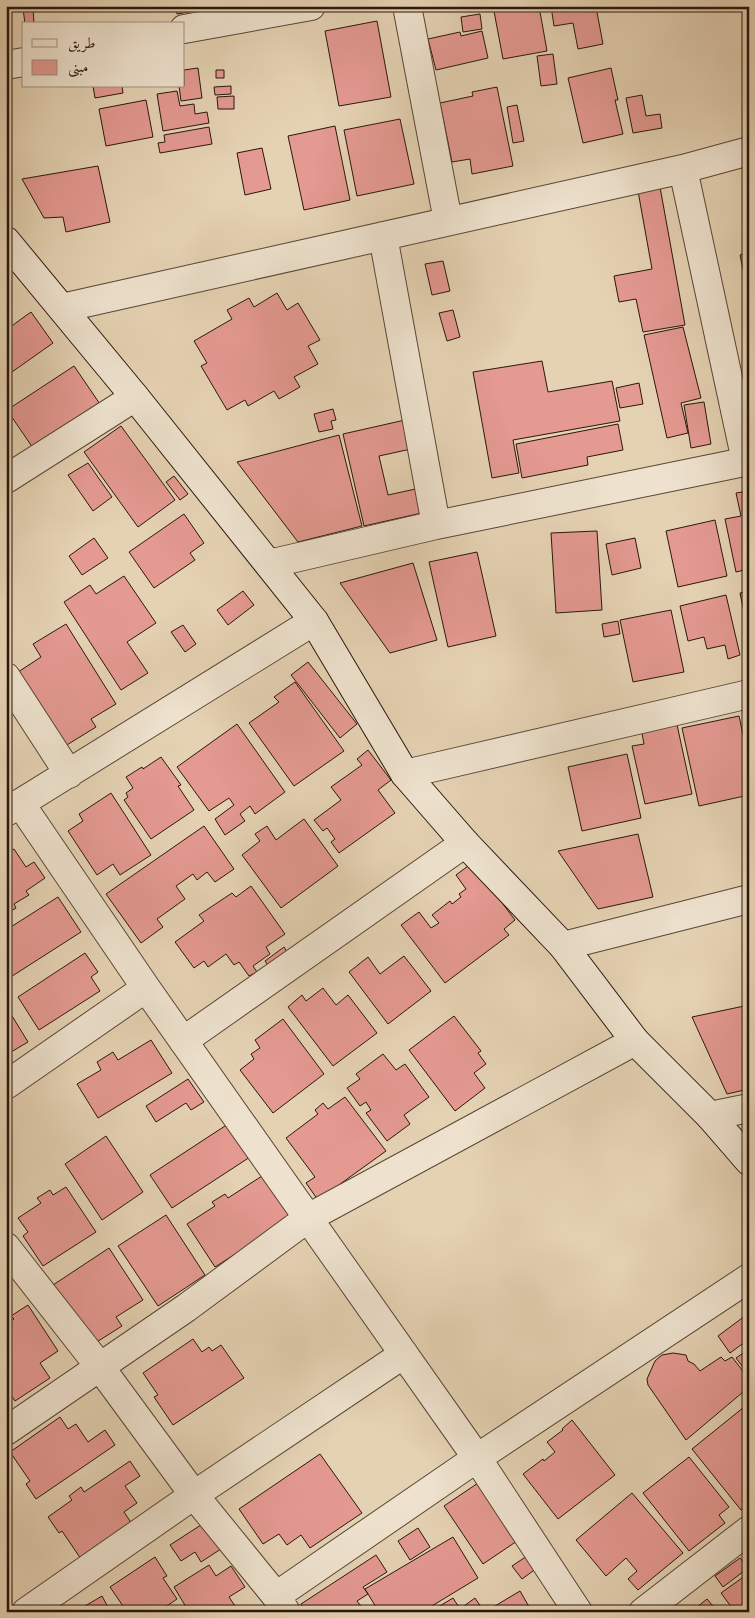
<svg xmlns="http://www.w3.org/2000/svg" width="755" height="1618" font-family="'EB Garamond',Amiri,serif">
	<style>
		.building { fill: #e49991; stroke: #29170d }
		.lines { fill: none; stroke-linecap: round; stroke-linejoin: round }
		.street-casing { stroke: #584636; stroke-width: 30 }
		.secondary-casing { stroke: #29170d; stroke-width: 30 }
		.street { stroke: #eee2ce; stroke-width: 28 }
		.secondary { stroke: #eee2ce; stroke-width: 28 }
	</style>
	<rect width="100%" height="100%" fill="#e5d2b3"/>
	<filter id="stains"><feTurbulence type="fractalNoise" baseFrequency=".004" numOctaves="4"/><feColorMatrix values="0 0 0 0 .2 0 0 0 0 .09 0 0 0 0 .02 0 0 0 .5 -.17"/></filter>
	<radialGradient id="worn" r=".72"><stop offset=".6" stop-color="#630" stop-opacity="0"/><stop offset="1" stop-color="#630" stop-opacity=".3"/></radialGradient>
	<path class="building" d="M175,6H199L200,10L177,14Z
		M493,6H539L547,51L503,59Z
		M551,6L596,7L603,44L578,49L573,23L554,26Z
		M23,8H33L34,24H25Z
		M480,14L482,29L463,32L461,17Z
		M377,21L391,97L339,106L325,31Z
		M482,31L488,58L436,70L428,39L460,32L461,36Z
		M553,54L557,84L541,86L537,56Z
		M198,68L202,98L181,101L179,86H184V70Z
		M611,68L618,100H615L623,134L583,143L568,78Z
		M216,70H224V78H216Z
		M93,86H122L123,93L95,98Z
		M231,86V94L215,95L214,87Z
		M497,87L513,166L472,174L470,159L452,162L440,103L473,96L472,92Z
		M177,91L180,106L194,104L195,114L207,112L209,123L163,131L157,94Z
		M642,95L646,116L660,114L662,128L633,133L626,98Z
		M234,96V109H218L217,97Z
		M146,100L153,137L106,146L99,109Z
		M517,105L524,141L513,143L507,107Z
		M400,119L414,184L357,196L344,130Z
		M335,126L350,200L304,210L288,136Z
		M209,127L212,144L160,153L158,143L165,142L164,135Z
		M262,148L271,189L245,195L237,153Z
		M98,166L110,222L66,232L63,217L44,218L22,179Z
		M660,187L685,325L643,332L636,299L619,302L614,276L652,269L638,191Z
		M749,253V294H748L740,255Z
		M443,261L450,291L432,295L425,264Z
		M277,293L287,310L298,303L320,340L308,346L318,364L294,377L300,387L279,399L274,391L248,406L245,400L227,410L201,366L207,363L194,341L232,319L227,310L249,298L254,307Z
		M453,310L460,337L447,341L439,313Z
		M31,312L53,343L12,372L6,364V330Z
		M683,327L701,398L681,403L688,433L667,438L644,335Z
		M542,361L548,392L612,381L620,421L513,440L519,473L492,478L473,372Z
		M74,366L102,407L35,451L7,410Z
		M639,383L643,404L620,408L616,388Z
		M704,402L711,444L691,448L684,405Z
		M333,409L336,420L331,421L333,429L319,432L314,414Z
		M405,420L411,449L379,456L388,495L420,488L426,512L364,526L343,434Z
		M618,424L623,450L587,457L588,465L522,478L516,444Z
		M121,426L175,500L138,527L84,452Z
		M339,435L362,526L298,542L237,462Z
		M88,463L112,497L93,511L68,475Z
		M174,476L188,494L180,500L166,482Z
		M749,491V569L736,572L725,519L741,516L736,493Z
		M184,514L204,543L190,553L195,560L154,588L129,552Z
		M715,520L727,576L678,587L666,531Z
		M597,531L602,610L556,613L551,533Z
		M94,538L108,558L82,575L69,556Z
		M635,538L641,568L612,575L606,544Z
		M477,552L496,636L448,647L429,562Z
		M413,563L437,640L390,653L340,583Z
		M124,576L156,623L127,642L148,673L121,690L64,602L90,585L96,594Z
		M243,591L254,605L228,625L217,610Z
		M749,591V637L740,593Z
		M726,595L740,655L728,659L725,645L707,649L704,637L688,641L680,606Z
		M671,610L684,672L633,682L620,620Z
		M618,621L620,634L604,637L602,624Z
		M66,624L116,704L91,719L96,727L62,748L15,674L41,657L33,644Z
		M183,625L196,644L185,652L171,632Z
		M308,662L357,724L340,738L291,675Z
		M295,682L344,751L294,786L249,723L279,702L274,697Z
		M739,716L749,763V795L699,806L682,728Z
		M676,720L692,794L645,804L632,746L644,744L641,728Z
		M237,724L285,792L255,814L250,806L240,814L245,821L225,835L215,819L234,805L229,798L209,811L177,767Z
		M368,750L391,780L378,790L395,813L339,853L331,842L335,839L327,828L323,831L314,820L341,800L331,787L362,765L357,759Z
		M627,754L641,818L582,831L568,767Z
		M161,757L181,785L178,786L194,810L151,839L124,800L128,797L126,793L133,788L126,777L142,767L143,769Z
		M111,793L151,855L120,875L113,864L97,875L68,831L83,821L79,814Z
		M304,819L338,866L281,908L242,855L260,841L255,834L267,826L276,840Z
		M204,826L234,869L215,882L207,872L197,880L193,874L176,886L185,899L157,919L163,927L141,943L106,894Z
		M638,834L653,897L598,909L558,851Z
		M14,849L26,867L34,862L45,878L26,891L29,895L14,904L16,908L6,914V854Z
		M472,863L515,920L504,929L509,935L445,983L401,925L419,912L431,928L439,923L432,915L450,901L452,904L461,897L459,894L466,889L456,875Z
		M251,886L285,934L266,947L270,954L253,966L257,972L249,976L239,962L234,965L226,954L208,967L204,961L194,968L175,942L204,921L199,915L232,893L236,897Z
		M58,897L81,932L6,980V930Z
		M284,947L289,955L270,968L265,961Z
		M85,953L98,972L91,977L100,991L39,1030L18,997Z
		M404,956L431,991L388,1024L349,972L368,957L380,974Z
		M323,988L336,1005L348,995L377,1033L333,1066L288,1007L302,995L306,1001Z
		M749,1005V1089L727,1094L692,1017Z
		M6,1006L28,1042L6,1055Z
		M454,1016L481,1051L478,1053L486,1064L474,1073L485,1088L455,1111L409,1050Z
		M283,1019L324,1074L273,1113L240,1070L254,1059L251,1054L260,1048L255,1040Z
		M151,1040L172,1073L98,1118L77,1084L101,1070L97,1062L113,1052L118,1060Z
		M383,1054L396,1070L405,1064L429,1097L404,1115L410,1124L387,1141L366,1113L371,1110L366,1102L360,1106L347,1088L360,1079L356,1074Z
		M188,1079L204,1102L191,1110L186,1103L156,1122L146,1106Z
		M345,1097L386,1151L318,1200L306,1183L315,1177L286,1138L318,1114L315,1110L323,1103L328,1109Z
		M228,1124L250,1157L172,1208L150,1175Z
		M106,1136L143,1192L102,1220L65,1164Z
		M265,1174L293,1217L215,1267L187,1224L215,1206L212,1202L225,1194L228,1198Z
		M66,1187L96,1232L43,1266L23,1236L28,1232L18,1218L41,1203L37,1198L50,1190L53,1195Z
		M166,1215L205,1275L158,1306L118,1246Z
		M109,1248L143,1300L116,1317L122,1326L92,1345L53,1285Z
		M28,1305L58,1351L40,1363L50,1378L15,1401L6,1387V1319L8,1323L14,1319L11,1316Z
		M749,1313V1339L730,1353L718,1336Z
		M193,1339L202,1352L209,1347L212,1351L221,1345L244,1378L173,1425L154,1397L158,1395L143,1373Z
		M749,1349V1375L736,1358Z
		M673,1353L686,1355L688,1361L694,1364L700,1371L721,1357L725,1361L732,1357L749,1379V1387L686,1440L648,1385L647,1379L655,1361L662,1355Z
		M749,1403V1504L741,1510L692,1449Z
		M60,1417L68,1429L76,1424L88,1442L105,1430L115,1445L36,1499L26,1484L30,1481L10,1452Z
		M572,1420L615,1475L558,1519L523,1474L543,1459L544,1461L555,1452L547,1442L563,1430L562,1429Z
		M320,1454L362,1513L310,1548L301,1535L287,1545L279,1534L263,1544L239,1509Z
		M689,1457L729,1507L719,1515L725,1523L689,1551L643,1493Z
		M130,1461L140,1476L125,1486L137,1503L124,1512L132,1524L81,1559L62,1531L59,1533L48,1517L72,1500L69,1496L81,1487L84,1492Z
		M484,1479L523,1537L483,1564L444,1506Z
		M632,1493L683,1553L638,1590L628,1579L637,1571L626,1558L606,1576L576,1540Z
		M204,1523L221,1549L201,1562L195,1552L181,1561L170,1545Z
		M418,1528L430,1547L410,1560L398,1541Z
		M453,1537L478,1578L422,1612H379L365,1589Z
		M376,1555L387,1572L363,1587L368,1594L357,1601L364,1610L361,1612H306L301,1604Z
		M527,1556L537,1568L522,1579L512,1566Z
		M155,1557L167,1576L163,1578L177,1599L158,1612H127L110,1587Z
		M740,1558L748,1568L723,1587L715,1576Z
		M209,1565L216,1576L231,1566L245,1587L229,1597L239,1612H179L186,1607L174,1587Z
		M749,1573V1612H735L721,1593Z
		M520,1591L532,1612H485Z
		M102,1596L110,1611L89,1612L85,1606Z
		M453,1598L460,1609L475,1598L481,1607L474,1612H441L438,1607Z
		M707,1599L718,1612H691Z"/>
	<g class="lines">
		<g class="street-casing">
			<path id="street" d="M407,6L448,221
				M184,29L311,6
				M6,65L24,62
				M683,169L746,461
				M383,236L436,525
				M62,308L683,169L749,151
				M6,479L135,397
				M269,564L436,525L749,461
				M6,677L69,774
				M405,774L749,694
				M20,803L146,988L477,1458L578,1612
				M6,812L314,621
				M563,946L749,899
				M183,1041L465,843
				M6,1085L146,988
				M710,1116L749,1108
				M6,1247L100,1367L194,1495L276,1596
				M6,1431L186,1308L308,1218L635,1041
				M26,1612L194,1495L404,1354
				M286,1612L276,1596L477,1458L749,1278
				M643,1612L749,1530"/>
		</g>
		<g class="secondary-casing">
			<path id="secondary" d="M6,241L135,397L314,621L405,774L465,843L563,946L635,1041L710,1116L749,1161"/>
		</g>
		<use href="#street" class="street"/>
		<use href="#secondary" class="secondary"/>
	</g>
	<rect width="755" height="1618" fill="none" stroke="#e5d2b3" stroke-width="25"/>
	<rect x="8" y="8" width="740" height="1603" fill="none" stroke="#29170d" stroke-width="2.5"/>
	<rect x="12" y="12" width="730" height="1593" fill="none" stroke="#29170d"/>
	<rect x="22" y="22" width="162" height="65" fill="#eee2ce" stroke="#9f9181"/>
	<rect x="32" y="39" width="25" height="8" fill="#eee2ce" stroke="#9f9181"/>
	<text x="68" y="48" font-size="15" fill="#29170d">طريق</text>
	<rect x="32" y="60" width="25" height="15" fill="#e49991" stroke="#9f9181"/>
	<text x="68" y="72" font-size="15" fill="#29170d">مبنى</text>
	<rect width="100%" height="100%" filter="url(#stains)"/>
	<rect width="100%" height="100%" fill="url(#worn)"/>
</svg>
